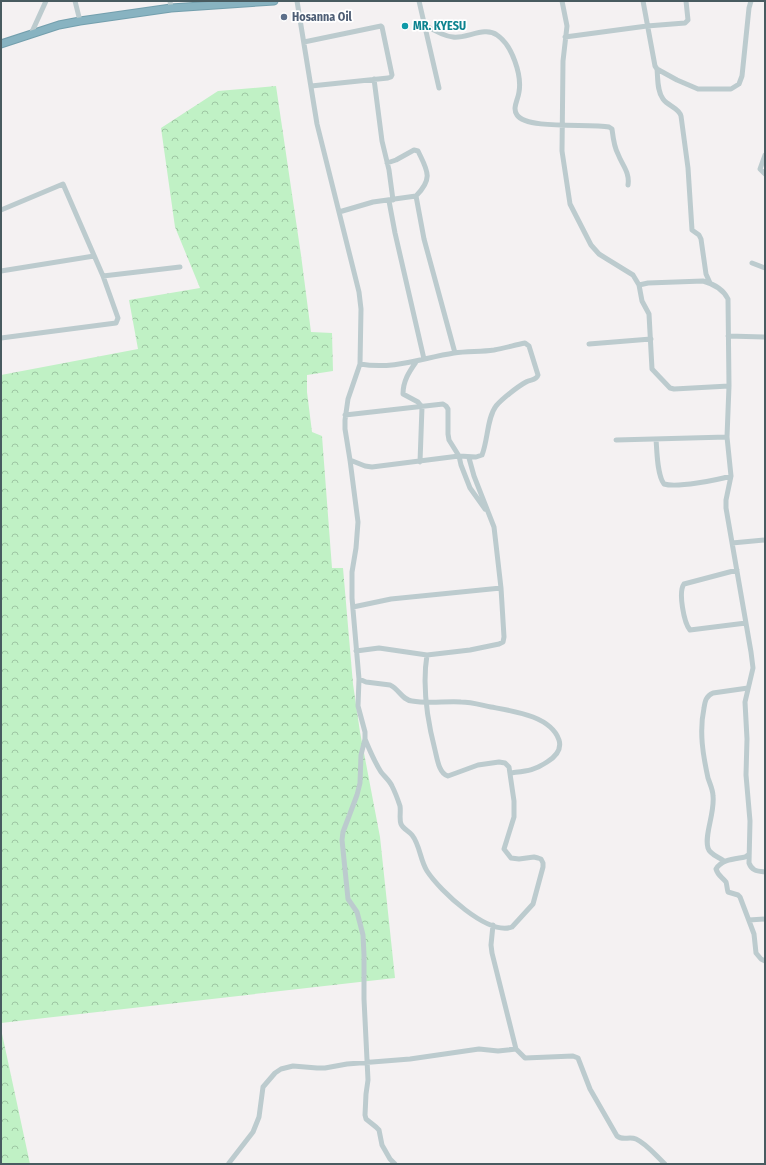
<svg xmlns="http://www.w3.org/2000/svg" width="766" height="1165" font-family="'Fira Sans Condensed',sans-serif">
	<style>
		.forest { fill: url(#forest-crowns) }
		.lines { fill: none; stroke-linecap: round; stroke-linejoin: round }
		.highway-casing { stroke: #739fad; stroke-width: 9 }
		.minor { stroke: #bccbce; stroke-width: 5 }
		.highway { stroke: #88b3c1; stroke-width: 7 }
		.service-dot { fill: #5c6f8a; stroke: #fff; stroke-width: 1.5 }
		.culture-dot { fill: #0f9aa8; stroke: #fff; stroke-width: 1.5 }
		.labels { text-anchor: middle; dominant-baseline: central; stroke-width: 3.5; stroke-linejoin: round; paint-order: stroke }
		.service-label { font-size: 12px; font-weight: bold; fill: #4e5e75; stroke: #fff; text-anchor: start }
		.culture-label { font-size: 12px; font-weight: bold; fill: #0d838f; stroke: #fff; text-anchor: start }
	</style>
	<defs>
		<pattern id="forest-crowns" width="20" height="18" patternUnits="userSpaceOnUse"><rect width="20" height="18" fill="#c0f1c5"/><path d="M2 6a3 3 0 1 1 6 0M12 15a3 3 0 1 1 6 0" fill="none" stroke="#9ec6a3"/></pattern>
	</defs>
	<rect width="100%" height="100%" fill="#f4f1f2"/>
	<path class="forest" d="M276,86L301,255L311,332L332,333L333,371L307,375V392L312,432L322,436L332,568H343L353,684L360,732L380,837L395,978L1,1023V375L138,349L129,300L200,288L175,227L161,128L218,91Z
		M1,1029L30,1164H1Z"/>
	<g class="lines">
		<g class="highway-casing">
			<path id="highway" d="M1,44L59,25L80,21L171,8L274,1"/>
		</g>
		<path class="minor" d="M75,1L80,21
			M170,1L171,8
			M297,1L317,124L359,292L361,309L360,364L348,399L345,420V429L350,460L358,522L356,548L352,572V598L359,679L358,706L365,732V739L361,755L360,783L357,795L343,832L342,840L348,899L357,912L363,935L364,955V999L368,1080L366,1094L365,1115L366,1119L376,1127L379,1130L382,1145L390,1159L395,1164
			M419,1L439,88
			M562,1L567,26L563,61L562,151L570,204L591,245L599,254L633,275L639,285L642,301L649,314L652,369L670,388L674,389L729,386L727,437L731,476L726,500V508L751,652L753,668L745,702L747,739L746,775L750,821L749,863C752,871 757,871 765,872
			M643,1L655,66L657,69L677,80L698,89H731L739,84L742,76L749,8L751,1
			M425,25C433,30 443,36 453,37C466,39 485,26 497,35C512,45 522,75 519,92C518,100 512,108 517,115C527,130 590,123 609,127L612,129C613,137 614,147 618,154C622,165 630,172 628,185
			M31,34L46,1
			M565,37L647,26L685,23L688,20L686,1
			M304,42L381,26L382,27L392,75L391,77L388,78L311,86
			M657,69C658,79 657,91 663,99C668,106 679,108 681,116L688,168L692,230L699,235L701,239L706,274L710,283
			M374,79L382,141L389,170L393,200
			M765,155L760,169L765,174
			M416,196L424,239L455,353
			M389,201L395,233L424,359
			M1,210L63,184L103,276L118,318L116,323L1,338
			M339,212L373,202L416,196C434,178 427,170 418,151L414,150L396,160L387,163
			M752,263L765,268
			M1,271L94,256
			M103,276L180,267
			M639,285L648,283L703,281C714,284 723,289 728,299L729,386
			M728,336L765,337
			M589,344L651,339
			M416,362C409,372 403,381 403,394L418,402L422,407L420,462
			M345,415L443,404L446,406L448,409V434L449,440L459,456L461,465L470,488L485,509
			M656,439C657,451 657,475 664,484C677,488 717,480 731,476
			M616,440L727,437
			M350,460L365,466L372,467L459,456L476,457L482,455C488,440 487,418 496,406C502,399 517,387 526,382C531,379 536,381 538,375L529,346L525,343C515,345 505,348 494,350C481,352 468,351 454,353C422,358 394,370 360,364
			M732,543L765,540
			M737,570L684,584C678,592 684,623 690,630L746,623
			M353,607L391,599L501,588
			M356,651L379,648L427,655L470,650L499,644L503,642L504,637L501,588L494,527L474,476L469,458
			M359,679L366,682L390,685C399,689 402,700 412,701C428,704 445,701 461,702C471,702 481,705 491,707C513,711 551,716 559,740C562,750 555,757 547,762C534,771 525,771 510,773
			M365,739C370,751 374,761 381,772C385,777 390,781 392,786C395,792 398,800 400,806C401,812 399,819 401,824C403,829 409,831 412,835C420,845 420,860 427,871C440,891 488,936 512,927L533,904L543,867V863L541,859L538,858L534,857L519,859L511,858L504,849L514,817V801L509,767L505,763L499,762L478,765L448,776C439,774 437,758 435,750C427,719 422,686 427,655
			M748,855L745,857C735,859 722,859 716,869C718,876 722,877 726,882C727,885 727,889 728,892L738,895L740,897L754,934L756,953L761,959L765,961
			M724,861C719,857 710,855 708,848C704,835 715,813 713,796C713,790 710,784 708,778C703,755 699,732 704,708C705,701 706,696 713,693L748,688
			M749,920L765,919
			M493,925L491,945L492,953L516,1049L525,1058L573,1056L578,1058L590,1089L617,1136C623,1141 629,1136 636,1139C647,1144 656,1156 665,1164
			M229,1163L253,1132L259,1117L263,1087L275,1073L281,1069L293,1066L317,1068H325L347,1064L410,1059L479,1049L498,1051L516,1049"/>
		<use href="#highway" class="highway"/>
	</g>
	<circle class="service-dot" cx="284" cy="17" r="4"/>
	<circle class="culture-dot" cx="405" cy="26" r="4"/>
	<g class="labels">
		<g class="service-label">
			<text x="292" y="17">Hosanna Oil</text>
		</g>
		<g class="culture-label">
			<text x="413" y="26">MR. KYESU</text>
		</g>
	</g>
	<rect width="766" height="1165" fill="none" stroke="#485b60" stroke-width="4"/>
</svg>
